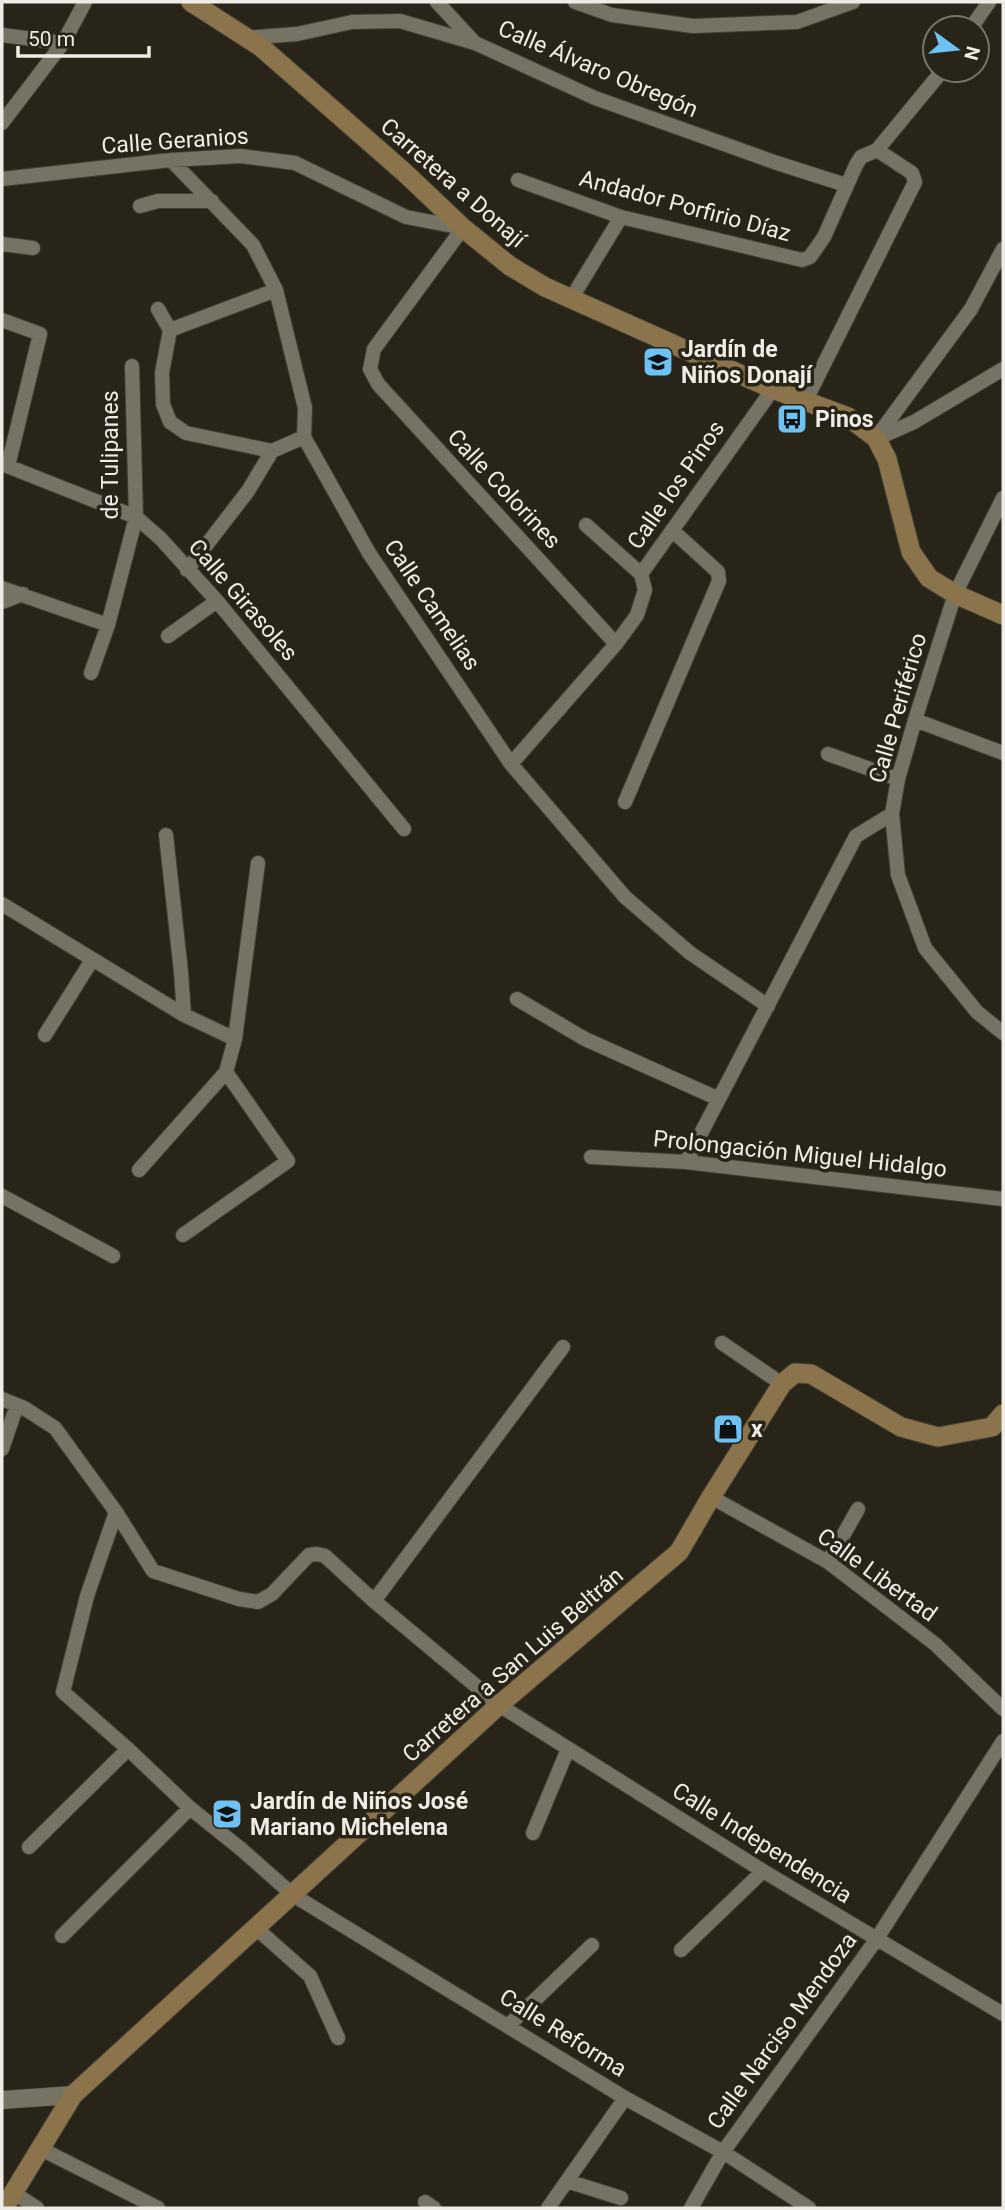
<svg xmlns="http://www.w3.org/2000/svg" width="1005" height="2210" font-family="Roboto,sans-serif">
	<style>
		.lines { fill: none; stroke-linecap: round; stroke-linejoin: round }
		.minor-casing { stroke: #423f35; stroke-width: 16 }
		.tertiary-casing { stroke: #423f35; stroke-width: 19 }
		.secondary-casing { stroke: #423f35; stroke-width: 21 }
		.minor { stroke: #767364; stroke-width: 14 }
		.tertiary { stroke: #767364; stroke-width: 18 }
		.secondary { stroke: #8b744b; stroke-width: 19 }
		.labels { text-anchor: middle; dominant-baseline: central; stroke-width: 7; stroke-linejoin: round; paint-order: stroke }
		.street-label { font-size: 23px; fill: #eeece4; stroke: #282518 }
		.poi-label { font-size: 23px; font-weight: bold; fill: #eeece4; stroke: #282518; text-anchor: start }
	</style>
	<rect width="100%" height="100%" fill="#282518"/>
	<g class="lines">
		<g class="minor-casing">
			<path id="minor" d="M437,2L474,42
				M575,2L612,15L693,26L797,22L853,2
				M971,28L989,2
				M2,35L63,43
				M245,38L297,34L352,22L400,21L475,43L595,98L777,163L846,185
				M2,123L63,43L85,2
				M171,160L253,245L276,290L305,408L304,437L369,553L511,764L625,897L690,953L768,1006
				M2,179L171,160L241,156L295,163L406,217L463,228L374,349L370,369L378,384L616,644L511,764
				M518,180L621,217L802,260L810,257L824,237L856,165L861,157L877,150L943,70
				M140,206L158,201H212
				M2,244L33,248
				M571,299L621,217
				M158,309L170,330L162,373L163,404L170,422L186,433L272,451L304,437
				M2,320L40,334L8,466
				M170,330L276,290
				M805,402L915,182L912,173L877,150
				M876,438L971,309L1003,249
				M878,438L914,422L1003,369
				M2,464L136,517L161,539L217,601L404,829
				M1003,498L955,594L915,720L898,779L892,814L898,875L925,948L977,1012L1003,1033
				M586,525L641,574L645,590L637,615L616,644
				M187,570L248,491L272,451
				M641,574L773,389
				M2,588L108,625
				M2,602L23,594
				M168,636L217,601
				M91,673L108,625L136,517L132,366
				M915,720L1003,753
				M828,754L898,779
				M625,802L719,581L718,572L672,530
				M166,835L181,972L184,1015
				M2,904L184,1015L235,1039L226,1072L288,1161L183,1235
				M517,999L585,1039L719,1099
				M45,1035L92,960
				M235,1039L258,863
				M591,1157L686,1162L1003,1199
				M686,1162L856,836L892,814
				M139,1170L226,1072
				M2,1196L113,1256
				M722,1343L782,1384
				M2,1399L24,1408L55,1428L116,1512L153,1571L239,1599L258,1602L272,1594L309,1555L317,1554L325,1556L374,1601L499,1705L763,1871L1003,2014
				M2,1449L17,1405
				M711,1497L828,1562L935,1644L1003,1709
				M116,1512L87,1596L63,1692L128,1749L190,1808L241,1849L293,1895L625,2098L723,2152L809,2208
				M828,1562L858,1509
				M374,1601L563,1347
				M533,1833L568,1749
				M29,1847L128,1749
				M257,1929L310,1976L338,2038
				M62,1936L190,1808
				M681,1950L763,1871
				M509,2025L592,1945
				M41,2149L158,2208
				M567,2181L621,2198
				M14,2193L37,2208
				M425,2202L434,2208
				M548,2208L625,2098
				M691,2208L723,2152L876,1940L1003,1741"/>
		</g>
		<g class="tertiary-casing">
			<path id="tertiary" d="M2,2100L73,2095"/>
		</g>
		<g class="secondary-casing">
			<path id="secondary" d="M191,2L261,47L404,172L463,228L510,266L545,287L773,389L848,417L876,438L887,459L911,552L929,578L955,594L1003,615
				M4,2208L73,2095L499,1705L679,1552L711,1497L782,1384L795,1373L811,1374L901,1427L938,1437L992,1427L1003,1414"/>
		</g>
		<use href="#minor" class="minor"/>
		<use href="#tertiary" class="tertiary"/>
		<use href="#secondary" class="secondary"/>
	</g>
	<defs>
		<g id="school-square" transform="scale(1.575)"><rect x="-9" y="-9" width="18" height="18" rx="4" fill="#6ec2f3" stroke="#282518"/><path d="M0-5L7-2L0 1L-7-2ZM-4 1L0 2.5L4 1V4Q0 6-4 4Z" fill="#111"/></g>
		<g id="bus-square" transform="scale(1.575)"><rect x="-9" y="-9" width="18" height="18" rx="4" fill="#6ec2f3" stroke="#282518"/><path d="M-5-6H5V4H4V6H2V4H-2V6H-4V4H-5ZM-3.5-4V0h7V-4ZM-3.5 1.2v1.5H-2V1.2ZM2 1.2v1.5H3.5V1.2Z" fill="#111"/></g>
		<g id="shop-square" transform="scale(1.575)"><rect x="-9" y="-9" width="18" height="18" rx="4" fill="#6ec2f3" stroke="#282518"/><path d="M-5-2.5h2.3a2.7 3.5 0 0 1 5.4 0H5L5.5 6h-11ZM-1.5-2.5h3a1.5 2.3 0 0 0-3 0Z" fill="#111"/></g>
	</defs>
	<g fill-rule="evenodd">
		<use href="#school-square" x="658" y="362"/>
		<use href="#bus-square" x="792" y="419"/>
		<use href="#shop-square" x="728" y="1429"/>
		<use href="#school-square" x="227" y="1814"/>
	</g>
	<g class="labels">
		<g class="street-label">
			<text transform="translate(598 69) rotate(23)">Calle Álvaro Obregón</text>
			<text transform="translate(175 141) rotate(-4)">Calle Geranios</text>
			<text transform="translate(453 183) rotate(41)">Carretera a Donají</text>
			<text transform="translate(685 206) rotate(15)">Andador Porfirio Díaz</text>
			<text transform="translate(110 455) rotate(-90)">de Tulipanes</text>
			<text transform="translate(676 485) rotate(-55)">Calle los Pinos</text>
			<text transform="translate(504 489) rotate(47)">Calle Colorines</text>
			<text transform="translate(243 600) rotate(49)">Calle Girasoles</text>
			<text transform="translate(432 605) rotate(56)">Calle Camelias</text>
			<text transform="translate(898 708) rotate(-74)">Calle Periférico</text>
			<text transform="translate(800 1154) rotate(6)">Prolongación Miguel Hidalgo</text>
			<text transform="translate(877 1575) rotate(36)">Calle Libertad</text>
			<text transform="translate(513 1665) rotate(-41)">Carretera a San Luis Beltrán</text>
			<text transform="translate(762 1843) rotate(32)">Calle Independencia</text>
			<text transform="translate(782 2031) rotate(-54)">Calle Narciso Mendoza</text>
			<text transform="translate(563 2033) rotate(32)">Calle Reforma</text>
		</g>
		<g class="poi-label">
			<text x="681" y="349">Jardín de<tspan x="681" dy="26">Niños Donají</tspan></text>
			<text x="815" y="419">Pinos</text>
			<text x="751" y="1429">x</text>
			<text x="250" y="1801">Jardín de Niños José<tspan x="250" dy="26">Mariano Michelena</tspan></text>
		</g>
	</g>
	<rect width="1005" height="2210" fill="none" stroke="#eeece4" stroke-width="7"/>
	<g transform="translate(956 49) rotate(105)"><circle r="33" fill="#282518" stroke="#77756a" stroke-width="2"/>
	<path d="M0-5L12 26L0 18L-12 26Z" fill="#6ec2f3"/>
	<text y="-10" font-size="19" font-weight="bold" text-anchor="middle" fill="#eeece4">N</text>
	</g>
	<path d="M18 46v10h131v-10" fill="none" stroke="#eeece4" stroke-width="3.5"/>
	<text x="28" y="46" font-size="21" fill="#eeece4" stroke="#282518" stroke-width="5" paint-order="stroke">50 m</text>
</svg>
